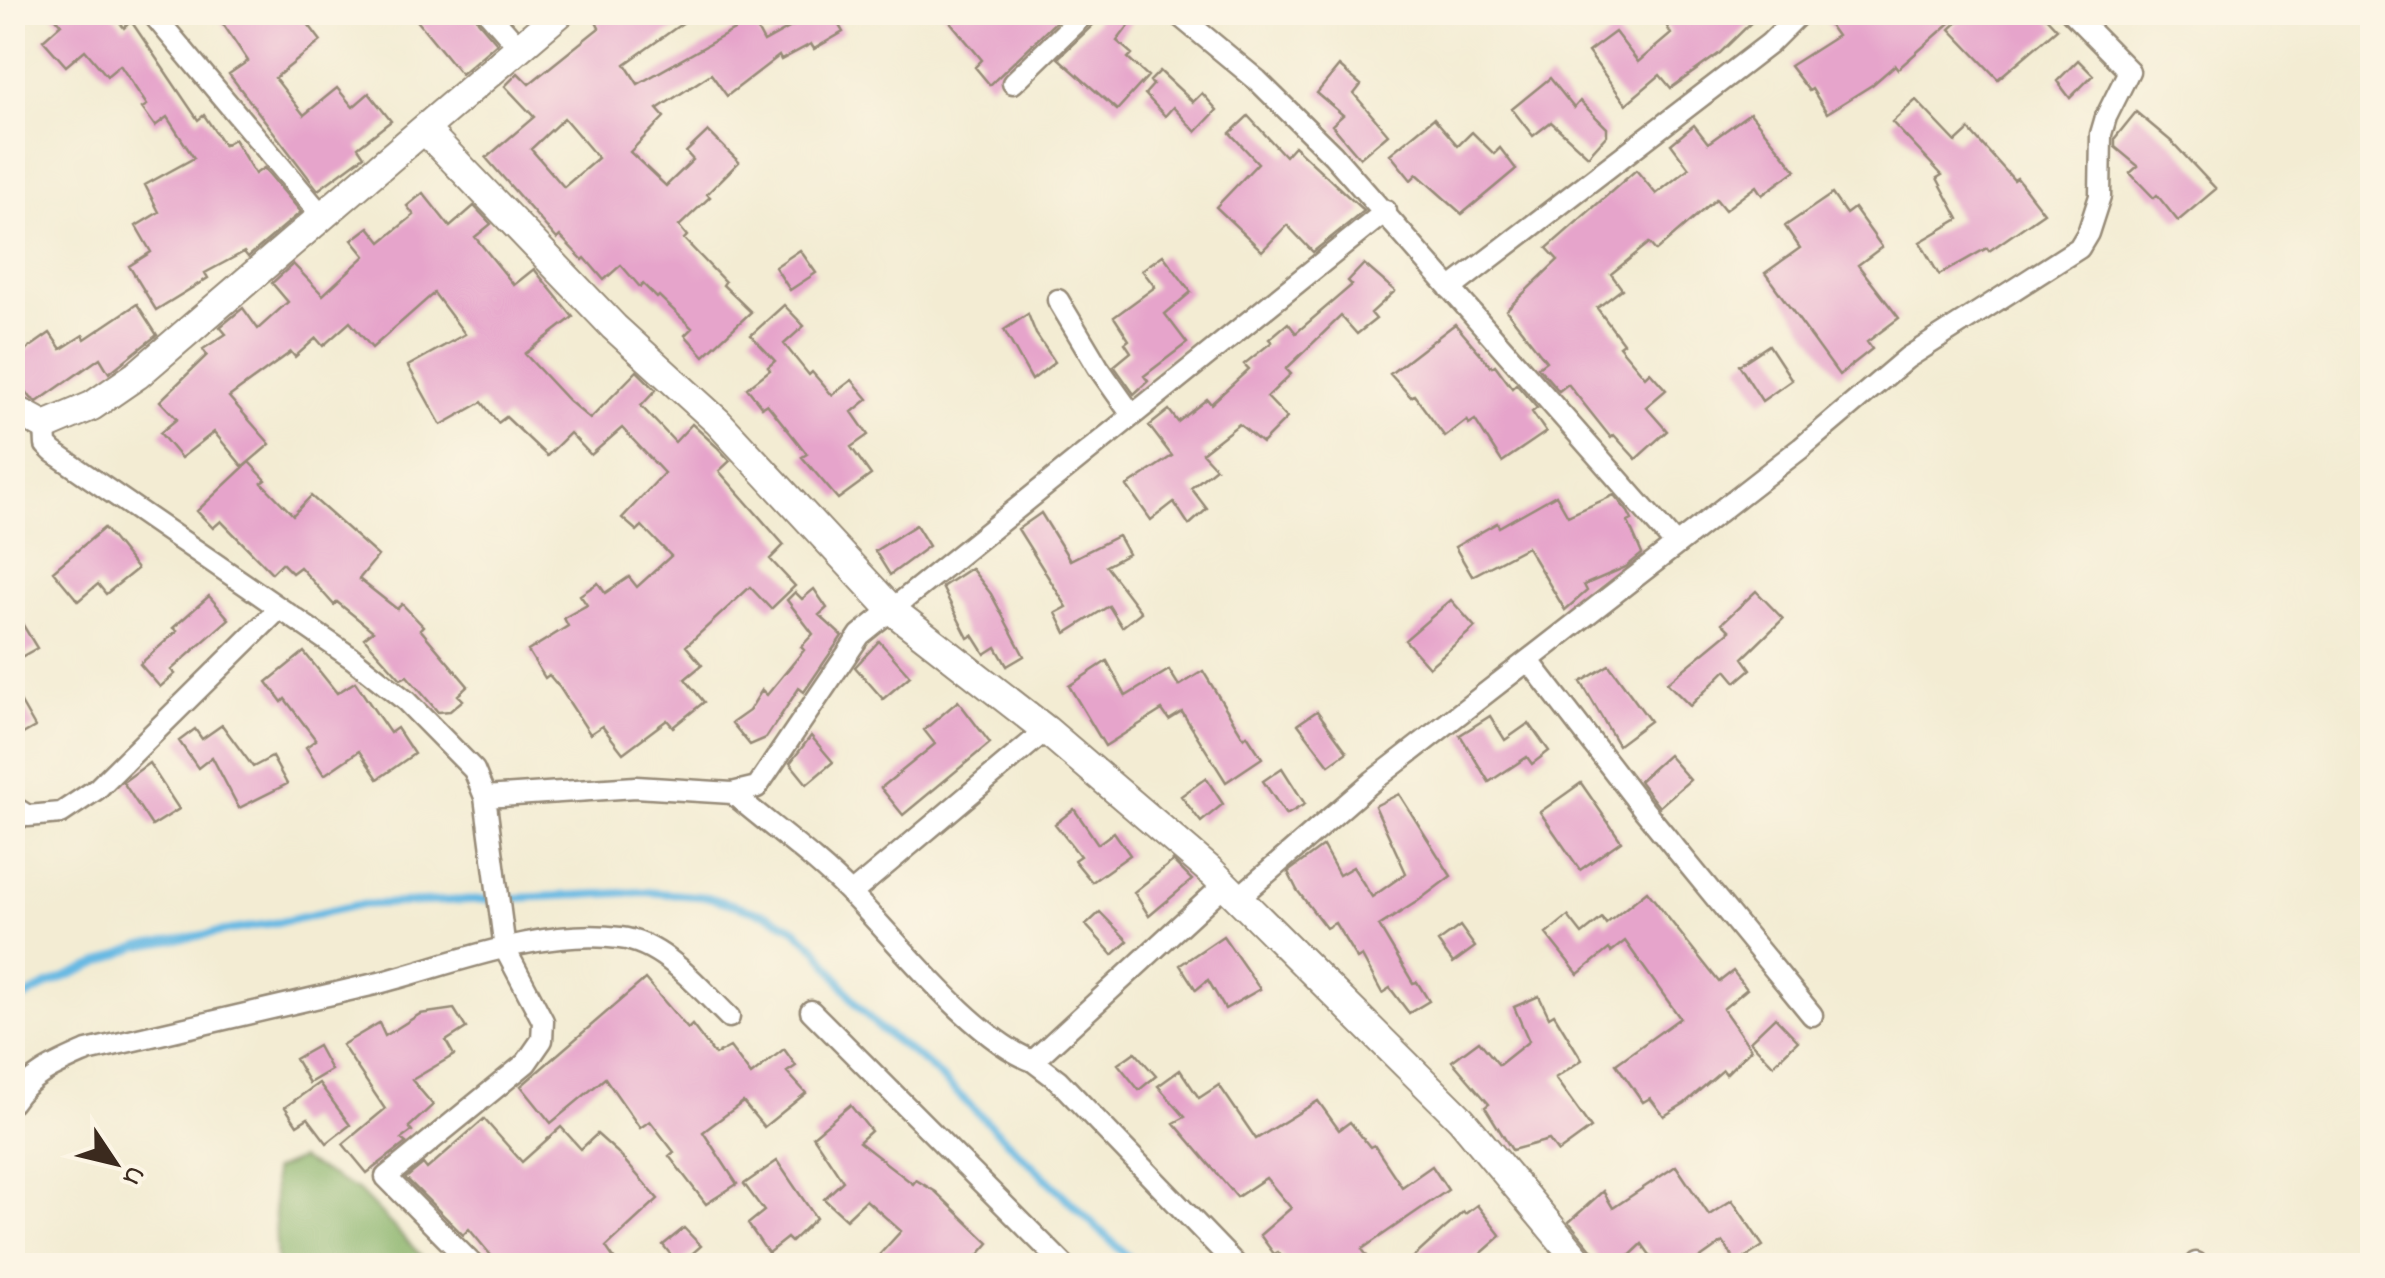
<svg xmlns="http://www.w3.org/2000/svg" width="2385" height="1278" font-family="'Indie Flower',sans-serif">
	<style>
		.forest { fill: #8ab46c; stroke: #626f45; stroke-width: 2.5 }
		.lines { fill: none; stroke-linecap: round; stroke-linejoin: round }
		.stream { stroke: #68b9e3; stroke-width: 8 }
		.building { fill: #e6a4cb; fill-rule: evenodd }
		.minor-casing { stroke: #978b78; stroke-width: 25 }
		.secondary-casing { stroke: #978b78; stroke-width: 32 }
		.minor { stroke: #fff; stroke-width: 20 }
		.secondary { stroke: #fff; stroke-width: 28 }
	</style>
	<rect width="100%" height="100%" fill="#fcf5e5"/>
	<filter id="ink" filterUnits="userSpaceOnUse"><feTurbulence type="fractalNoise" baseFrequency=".01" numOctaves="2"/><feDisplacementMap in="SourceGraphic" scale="20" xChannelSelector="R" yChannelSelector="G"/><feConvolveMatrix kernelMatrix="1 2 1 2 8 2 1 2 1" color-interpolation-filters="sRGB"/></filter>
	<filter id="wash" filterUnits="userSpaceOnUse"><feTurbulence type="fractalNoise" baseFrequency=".0048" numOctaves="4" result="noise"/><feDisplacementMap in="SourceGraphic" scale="40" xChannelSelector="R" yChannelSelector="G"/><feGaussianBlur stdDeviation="2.25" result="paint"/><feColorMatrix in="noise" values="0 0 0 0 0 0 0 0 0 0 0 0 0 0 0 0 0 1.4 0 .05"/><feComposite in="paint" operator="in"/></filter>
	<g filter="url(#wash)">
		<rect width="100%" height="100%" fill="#f3ecd3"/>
		<path class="forest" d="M300,1159L359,1191L430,1265H277L273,1170Z"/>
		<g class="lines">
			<path class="stream" d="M12,1005L49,984L139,946L291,920L357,905L645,892L708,897L768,915L795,929L818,950L856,1004L879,1028L927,1064L1137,1266"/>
		</g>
		<g id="blocks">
			<path class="building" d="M51,12H111L124,28L131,21L198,120L204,115L224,145L234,139L255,174L264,168L301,212L248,257L244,252L205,273L208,278L156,310L129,266L151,252L136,226L159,212L145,185L194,158L167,117L155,126L142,108L147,105L120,65L107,76L85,50L66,66L43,40L61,24Z
				M215,12H299L321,41L275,78L304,115L337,88L353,107L369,93L391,121L358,147L364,156L318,190L229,74L248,61Z
				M410,12H475L478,21L497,43L461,74Z
				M607,12H698L625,64L638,84L752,20L764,42L798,23L792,12H831L843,32L814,49L811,44L781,60L779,56L727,96L711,74L657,109L664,117L630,152L666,186L693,160L686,152L708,131L739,162L707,194L710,197L679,226L687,236L684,239L725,282L723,285L751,312L704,356L685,335L692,328L659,296L657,298L643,284L640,287L621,265L604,280L585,258L583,260L560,236L557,239L486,158L534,117L505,86L518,73L529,84L599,28L595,20ZM564,118L598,158L564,187L531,149Z
				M942,12H1066L990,85L975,67L982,60Z
				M1099,12H1139L1117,41L1132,54L1128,58L1148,76L1117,110L1058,58L1096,22Z
				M1676,12H1762L1720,53L1671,88L1660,75L1626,104L1588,52L1615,32L1638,62L1671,34L1664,21Z
				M1820,12H1941L1950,23L1898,69L1895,65L1872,85L1827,113L1812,89L1809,91L1790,66L1837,36Z
				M1968,12H2041L2057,29L1998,79L1950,29Z
				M2078,60L2093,75L2070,98L2057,81Z
				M1339,66L1361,85L1354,94L1388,134L1360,158L1332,125L1343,115L1317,93Z
				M1160,71L1193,102L1202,93L1217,110L1196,132L1173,107L1165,116L1145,94L1153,85L1150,81Z
				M1550,78L1574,108L1580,101L1607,128V135L1588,156L1551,122L1533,136L1512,109Z
				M1916,100L1956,142L1969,130L2014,180L2017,178L2044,213L1989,251L1987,248L1939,275L1920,242L1959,219L1937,178L1942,175L1892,122Z
				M2136,112L2172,142L2216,189L2178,221L2157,195L2154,198L2130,173L2138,166L2115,147V138Z
				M1750,113L1796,170L1762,195L1756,186L1725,210L1716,199L1656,251L1649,243L1611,274L1622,289L1597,308L1623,343L1619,346L1645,377L1650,372L1666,390L1646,407L1667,431L1636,459L1614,435L1611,438L1568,384L1559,391L1538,367L1546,361L1506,310L1558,260L1547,248L1636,170L1656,194L1689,168L1671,144L1694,125L1708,143Z
				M1248,116L1285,156L1294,146L1364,211L1313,252L1287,225L1262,251L1216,207L1258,163L1230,133Z
				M1434,118L1458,146L1472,132L1494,154L1500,148L1516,169L1462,214L1417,174L1411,180L1390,154Z
				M423,193L450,227L474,206L491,224L475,237L514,285L534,269L573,317L525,354L568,400L590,419L637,371L656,390L641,406L675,442L692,424L717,447L730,461L719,471L784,545L770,559L795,586L771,609L750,587L686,646L702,665L685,679L704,702L673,727L667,720L623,753L602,726L590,734L560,688L549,675L545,678L528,651L568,626L564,618L587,605L580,595L598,583L605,593L629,577L637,587L671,556L642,526L637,531L622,518L664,473L622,428L591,455L570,433L547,456L506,417L498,423L482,402L441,425L408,366L465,334L434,293L372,348L350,322L323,346L316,338L295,357L291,352L229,397L270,444L243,467L214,432L181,458L160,433L177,419L160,401L207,355L203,349L226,334L220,327L243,308L258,329L288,302L272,283L293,264L323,295L365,256L352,240L369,227L381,242L414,215L407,206Z
				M1832,194L1846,214L1854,208L1882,247L1858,265L1899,318L1867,342L1872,349L1839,375L1765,273L1800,248L1785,226Z
				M800,250L816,273L790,290L775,267Z
				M1163,255L1191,292L1165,314L1187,343L1144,376L1148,381L1134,394L1114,366L1131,352L1125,343L1129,340L1114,317L1155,287L1142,270Z
				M1364,264L1395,291L1371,313L1376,319L1357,334L1341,316L1286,369L1291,374L1267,397L1287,418L1262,443L1239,424L1202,453L1216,468L1191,488L1207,509L1189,525L1174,502L1151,520L1127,486L1172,456L1149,426L1169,410L1178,422L1207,399L1211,404L1249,369L1244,364L1272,342L1269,339L1288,323L1296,333L1352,285L1348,281Z
				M137,304L157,335L109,373L100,358L37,402L31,398L12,372V360L50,333L61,349L83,335L85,339Z
				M784,305L804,326L784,344L809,375L812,372L832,395L852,380L868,399L852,412L868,435L851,447L871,475L838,499L802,457L807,454L767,404L762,407L747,388L770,370L768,367L775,361L751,335Z
				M1028,314L1036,334L1055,362L1032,380L1004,330Z
				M1455,324L1492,367L1495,365L1512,388L1516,384L1537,408L1532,412L1546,432L1502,462L1475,420L1469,424L1467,420L1445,437L1414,395L1411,397L1390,374Z
				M1769,345L1792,380L1762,401L1739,365Z
				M249,462L266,480L262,483L293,515L311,496L378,556L359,579L397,609L402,604L423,626L420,629L468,686L458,695L463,700L450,711L438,712L407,676L401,679L364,638L373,631L337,602L334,605L300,567L292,573L282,563L272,573L221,521L213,528L197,511Z
				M1556,495L1568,516L1614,495L1628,512L1632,520L1628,522L1642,554L1626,567L1584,585L1587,591L1565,610L1527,547L1472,576L1455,547L1497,523L1499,527Z
				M1041,513L1070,560L1118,536L1128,554L1106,566L1141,612L1122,627L1109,606L1066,633L1056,613L1067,607L1018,529Z
				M916,525L929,546L890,575L875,551Z
				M104,528L137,569L106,594L98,584L78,601L53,571Z
				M971,568L991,594L1024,656L1007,666L996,647L985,654L973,635L968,638L942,587Z
				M814,589L827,608L819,615L842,636L804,692L799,688L766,738L750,745L732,723L749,711L762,690L767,695L804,650L801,647L813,634L787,600L795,592L802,599Z
				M1756,591L1783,619L1743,658L1751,669L1736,682L1726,670L1690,706L1667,683L1730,631L1722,623Z
				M209,596L229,619L171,670L175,674L160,687L140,664L177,631L173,628Z
				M1451,600L1475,627L1429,667L1405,640Z
				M12,607L37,648L12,662Z
				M879,641L910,676L883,699L855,667Z
				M304,652L337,693L355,682L390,733L397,728L414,754L378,779L359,751L324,775L306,747L316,740L285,699L282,702L267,682Z
				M1107,661L1126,696L1169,670L1179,686L1203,671L1244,738L1247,735L1262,758L1226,782L1182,712L1169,720L1162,710L1105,746L1069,686Z
				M1609,665L1650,721L1618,745L1581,682Z
				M12,687L35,727L12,740Z
				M958,701L990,743L903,815L881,788L935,744L924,730Z
				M1317,711L1347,752L1329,765L1298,724Z
				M1490,716L1505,740L1529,723L1549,751L1532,764L1527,757L1489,782L1460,735Z
				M222,725L253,767L272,757L287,784L239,808L212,757L198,768L179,741L195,729L202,739Z
				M811,736L833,762L807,784L790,763Z
				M1668,755L1690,780L1659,807L1639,781Z
				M149,763L179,809L152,826L123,782Z
				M1282,768L1305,804L1286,815L1263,781Z
				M1206,778L1223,804L1201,822L1181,796Z
				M1581,783L1621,841L1580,870L1540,812Z
				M1399,794L1451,876L1418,901L1379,926L1413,983L1417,982L1429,1001L1409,1013L1390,988L1382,993L1362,956L1357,959L1335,923L1326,928L1297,890L1288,872L1323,846L1339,875L1353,867L1372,897L1406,873L1375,806Z
				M1074,809L1098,844L1114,832L1130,855L1092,882L1074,860L1080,856L1055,824Z
				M1173,861L1192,880L1149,916L1134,892Z
				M1647,891L1719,982L1733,971L1747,989L1723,1009L1751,1049L1726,1074L1723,1070L1685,1103L1664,1116L1650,1098L1643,1102L1616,1064L1680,1018L1625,941L1611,952L1609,949L1578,974L1546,934L1568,916L1582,934L1602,918L1606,924Z
				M1100,912L1128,941L1113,955L1086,925Z
				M1460,926L1475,947L1453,963L1438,942Z
				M1223,936L1260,989L1225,1009L1208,980L1196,990L1180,965Z
				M645,979L688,1029L692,1025L715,1055L730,1047L751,1075L784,1049L796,1066L787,1072L806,1093L764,1127L743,1102L703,1132L737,1184L706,1204L669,1156L674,1152L650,1121L640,1128L605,1078L551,1123L521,1086Z
				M1539,996L1549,1017L1554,1014L1582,1060L1555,1078L1591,1128L1558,1152L1549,1140L1512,1150L1485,1107L1489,1104L1452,1061L1479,1041L1499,1065L1529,1041L1514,1007Z
				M454,1009L466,1028L446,1041L454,1055L412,1080L433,1105L409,1127L412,1131L401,1139L406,1143L367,1173L343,1144L385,1109L342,1045L379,1023L385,1036L420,1014Z
				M1775,1017L1798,1041L1773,1065L1750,1041Z
				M318,1046L331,1070L309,1083L295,1059Z
				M1135,1052L1156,1076L1139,1090L1118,1064Z
				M1180,1070L1199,1098L1219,1085L1256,1139L1318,1101L1339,1130L1350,1122L1370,1147L1374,1145L1402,1187L1432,1166L1448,1190L1362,1249L1374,1266H1289L1278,1252L1274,1254L1260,1235L1291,1208L1266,1178L1237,1197L1174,1123L1185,1117L1158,1086Z
				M319,1083L350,1125L327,1143L308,1118L297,1125L285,1107Z
				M850,1105L871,1131L859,1142L913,1184L916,1180L936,1192L989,1243L969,1266H869L901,1231L866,1200L846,1219L824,1199L843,1181L813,1136Z
				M484,1119L522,1162L561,1127L581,1149L597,1134L617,1152L658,1199L606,1247L619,1266H500L469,1229L463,1235L406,1178L423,1164L427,1169Z
				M777,1161L816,1218L791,1242L787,1238L768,1253L748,1224L764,1211L744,1184Z
				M1676,1166L1709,1215L1732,1200L1763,1246L1737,1263L1723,1242L1689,1266H1658L1642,1244L1619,1266H1600L1596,1255L1569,1222L1603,1191L1613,1208Z
				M1477,1205L1501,1236L1467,1266H1404L1463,1212L1465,1214Z
				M684,1228L701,1246L679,1265L663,1245Z"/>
		</g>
	</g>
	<g filter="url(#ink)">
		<use href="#blocks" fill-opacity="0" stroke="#978b78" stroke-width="2.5"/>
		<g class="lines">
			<g class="minor-casing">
				<path id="minor" d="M151,12L323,217
					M488,12L519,47
					M1175,12L1257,80L1333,155L1675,544
					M1013,83L1086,12
					M1450,289L1769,44L1801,12
					M1058,300L1098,367L1132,415
					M45,426L46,445L53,452L352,658L406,701L474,770L485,797L505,949L543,1021L542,1040L526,1063L386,1177L474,1266
					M1529,661L1644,810L1812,1015
					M732,793C772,827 817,859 854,897C900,944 973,1038 1033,1061
					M485,797L636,787L732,793L757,787L860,635L1386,211
					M12,806L28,816L61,813L97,789L279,609
					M1224,885L1033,1061L1058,1080L1237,1266
					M851,894L1046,730
					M1237,899L1373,781L1801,448L1907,358L2079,248L2088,233L2100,196L2101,134L2106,117L2129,71L2071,12
					M811,1011L1065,1266
					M12,1102C30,1075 58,1064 87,1051C183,1028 279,1007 375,984C453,964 538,928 620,938C664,943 699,988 729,1017
					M2194,1266L2196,1263"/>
			</g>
			<g class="secondary-casing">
				<path id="secondary" d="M561,12L424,129L614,327L718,422L893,611L1046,730L1213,873L1461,1119L1583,1266
					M12,408L45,426L92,406L137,375L424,129"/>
			</g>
			<use href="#minor" class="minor"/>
			<use href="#secondary" class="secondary"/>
		</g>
	</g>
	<rect width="2385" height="1278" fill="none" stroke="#fcf5e5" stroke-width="50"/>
	<g transform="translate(115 1163) rotate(125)" stroke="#fcf5e5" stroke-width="8" paint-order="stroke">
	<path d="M0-8L18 38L0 25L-18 38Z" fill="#3b2a1e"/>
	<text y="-15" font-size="28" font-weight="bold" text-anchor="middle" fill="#3b2a1e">U</text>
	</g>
</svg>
